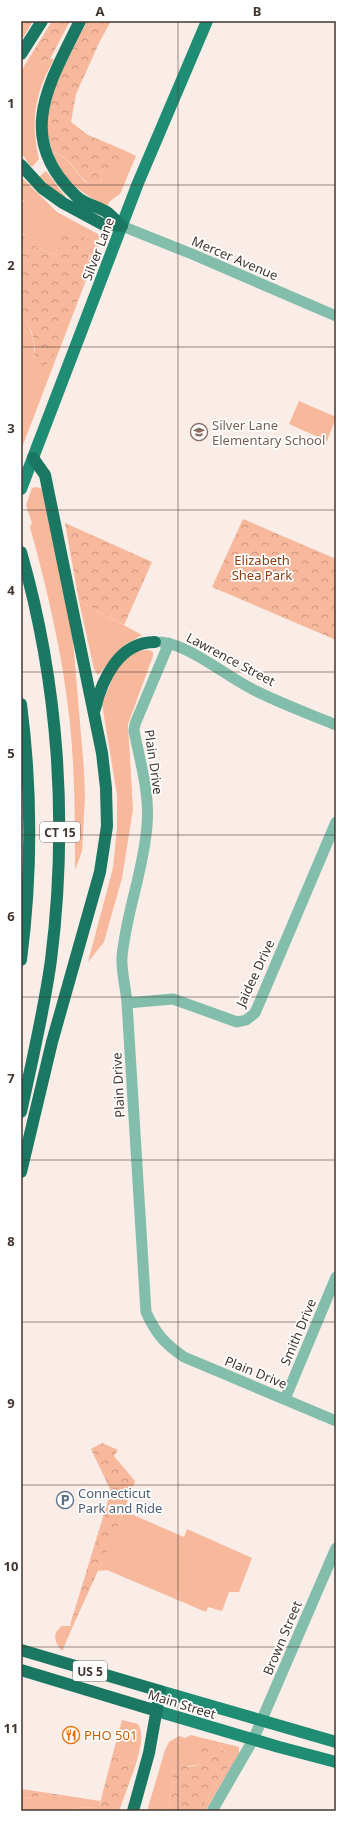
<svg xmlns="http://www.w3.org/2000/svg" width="357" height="1832" font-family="'Noto Sans',sans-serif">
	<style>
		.grass { fill: #f7b89c }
		.forest { fill: url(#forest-crowns) }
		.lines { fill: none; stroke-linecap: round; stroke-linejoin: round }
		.street { stroke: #82beab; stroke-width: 11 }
		.primary { stroke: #1f8d73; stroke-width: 12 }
		.highway { stroke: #1a7761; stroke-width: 12 }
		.grid { fill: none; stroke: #42352f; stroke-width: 1; stroke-opacity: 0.55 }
		.labels { text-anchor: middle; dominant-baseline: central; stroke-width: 3.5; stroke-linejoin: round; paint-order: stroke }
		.shield { fill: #fff; stroke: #7b726d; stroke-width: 1 }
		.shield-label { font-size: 12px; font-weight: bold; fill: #42352f }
		.street-label { font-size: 13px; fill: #42352f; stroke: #fff }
		.education-label { font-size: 13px; fill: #785e54; stroke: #fff; text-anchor: start }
		.park-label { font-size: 13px; fill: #8c3c0f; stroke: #fff }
		.service-label { font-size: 13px; fill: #4e5e75; stroke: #fff; text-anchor: start }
		.food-label { font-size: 13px; fill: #c56008; stroke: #fff; text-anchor: start }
		.neatline { fill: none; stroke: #42352f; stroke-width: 1.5 }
		.grid-label { font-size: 13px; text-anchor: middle; font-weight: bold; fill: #42352f }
	</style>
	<defs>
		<pattern id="forest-crowns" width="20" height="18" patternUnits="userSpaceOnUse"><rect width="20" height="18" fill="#f7b89c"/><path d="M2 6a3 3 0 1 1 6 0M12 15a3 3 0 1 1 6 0" fill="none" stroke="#ca9680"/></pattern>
	</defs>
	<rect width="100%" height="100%" fill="#faece6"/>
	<path class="grass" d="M50,59H54C35,93 30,121 39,159L33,166H30L21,152V70L23,68Z
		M53,151L66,159L85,182L102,186L101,173L104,169L122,168L119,158L126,151L136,156L120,194L110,201L107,206C87,198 54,174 53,151Z
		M46,171L65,196L64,198L54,192L39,177Z
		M21,177L57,212L98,234L100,238L98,240V249L21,450V310C29,327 37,340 33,359L57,323L70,313L83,283L90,255L64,226L58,255C37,248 21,244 21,219C21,212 20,206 24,200L21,198Z
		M299,401L336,417L327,441L289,424Z
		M36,487L43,489L72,629L84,770L85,797L82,851L75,870C75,818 75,767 69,715C62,652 47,589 30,527L32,523L26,505L32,488Z
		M79,601L142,635L123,646L98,675L94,669Z
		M149,650L153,652V656L128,724L133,809L122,878L104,942L88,962L113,868L117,828V795L102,704L115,672L129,655L137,651Z
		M124,1511L184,1537L187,1529L252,1558L239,1592H229L222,1611L208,1607L206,1612L107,1570L98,1571Z
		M62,1626H73L62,1651C54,1642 52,1633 62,1626Z
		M122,1720L138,1724C145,1735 139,1752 136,1764L112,1757Z
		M191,1735L239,1747V1755L205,1811H200L236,1753H227L220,1747L203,1764L174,1768L169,1806L162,1811H147L165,1750L169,1742L179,1736L185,1738Z
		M62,1795L100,1801L99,1807L78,1808L70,1811H21V1798Z"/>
	<path class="forest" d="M21,21H33L21,41Z
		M52,21H70L50,59L23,68Z
		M87,21H111L99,43L76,94L71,122L88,135L126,151L120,158L122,168L121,173L104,169L101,173L102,186C85,189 78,170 67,160C63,156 58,154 53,151V157C50,143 45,128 47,114C52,86 74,48 87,21Z
		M63,226L91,241C90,257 80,302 70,314C66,317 61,320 57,323L62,338L51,360L41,369L33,359L35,349L32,333L21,310V228C26,245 42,250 57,255Z
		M243,519L336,559V640L212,587Z
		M65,523L152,562L124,625L79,601Z
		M102,1443L118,1450L114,1456L135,1481L116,1531L73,1626L70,1625L110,1494V1489L91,1449Z
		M205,1743H214L227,1753H236L200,1811H162L169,1806L174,1767L181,1763L188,1767L203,1764L201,1750Z
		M112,1757L136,1764L119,1811H70L78,1808L99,1807Z
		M21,1789L62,1795L21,1798Z"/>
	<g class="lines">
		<path class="street" d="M122,226L192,254L336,316
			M161,642C190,645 227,677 254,690C280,703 309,714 336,725
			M169,643L135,724L134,731C140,761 150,794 147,825C144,870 126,912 122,957C121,972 126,988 127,1003L146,1312C156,1334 165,1344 184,1357L336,1421
			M127,1003L173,999L237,1022L246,1020L255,1013L336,822
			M285,1399L336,1277
			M212,1811L253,1740L336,1548"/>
		<path class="primary" d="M21,489L138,183L207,21
			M160,1691L336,1742
			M157,1711L279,1747L336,1762"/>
		<path class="highway" d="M80,21C49,84 14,137 76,196C85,205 98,206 108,213C113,217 117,222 122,226
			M21,54L42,21
			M21,165L42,188L63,203L102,224L122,226
			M21,552C59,684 68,824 51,960C44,1011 32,1061 21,1112
			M21,704C32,789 32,875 21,960
			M95,709C102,679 119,642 155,642
			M21,1172L52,1042L100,872L107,826L106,788L102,753L45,475L33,458
			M21,1650L160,1691L149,1753L133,1811
			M21,1670L157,1711"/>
	</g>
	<path class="grid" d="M178,21V1811M21,185H336M21,347H336M21,510H336M21,672H336M21,835H336M21,997H336M21,1160H336M21,1322H336M21,1485H336M21,1647H336"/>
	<defs>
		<g id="school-ring" transform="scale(0.9)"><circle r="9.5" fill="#fff" stroke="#8d6e63" stroke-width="1.5"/><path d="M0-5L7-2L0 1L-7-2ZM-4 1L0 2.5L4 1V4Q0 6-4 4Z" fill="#8d6e63"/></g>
		<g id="parking-ring" transform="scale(0.9)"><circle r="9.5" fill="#fff" stroke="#5c6f8a" stroke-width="1.5"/><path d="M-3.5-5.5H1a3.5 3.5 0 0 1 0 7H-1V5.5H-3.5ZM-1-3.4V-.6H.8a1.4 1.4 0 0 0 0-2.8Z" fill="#5c6f8a"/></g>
		<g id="restaurant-ring" transform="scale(0.9)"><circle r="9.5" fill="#fff" stroke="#e8710a" stroke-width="1.5"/><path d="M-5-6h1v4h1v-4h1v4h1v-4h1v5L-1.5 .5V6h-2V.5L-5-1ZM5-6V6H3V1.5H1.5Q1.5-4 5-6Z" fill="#e8710a"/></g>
	</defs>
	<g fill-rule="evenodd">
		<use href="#school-ring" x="199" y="432"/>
		<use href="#parking-ring" x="65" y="1500"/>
		<use href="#restaurant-ring" x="71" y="1735"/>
	</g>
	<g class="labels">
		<g class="shield">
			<rect x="40" y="822" width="40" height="20" rx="3"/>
			<rect x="73" y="1661" width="34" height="20" rx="3"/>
		</g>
		<g class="shield-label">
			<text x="60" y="832">CT 15</text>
			<text x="90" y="1671">US 5</text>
		</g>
		<g class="street-label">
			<text transform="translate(98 249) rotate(-69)">Silver Lane</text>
			<text transform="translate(235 258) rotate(23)">Mercer Avenue</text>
			<text transform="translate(231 659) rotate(28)">Lawrence Street</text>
			<text transform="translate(154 762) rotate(82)">Plain Drive</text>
			<text transform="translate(255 973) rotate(-65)">Jaidee Drive</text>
			<text transform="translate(118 1085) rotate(-93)">Plain Drive</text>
			<text transform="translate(298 1332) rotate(-67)">Smith Drive</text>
			<text transform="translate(256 1372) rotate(22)">Plain Drive</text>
			<text transform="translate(282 1638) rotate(-67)">Brown Street</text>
			<text transform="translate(182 1704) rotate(17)">Main Street</text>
		</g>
		<g class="education-label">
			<text x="212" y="425">Silver Lane<tspan x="212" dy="15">Elementary School</tspan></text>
		</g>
		<g class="park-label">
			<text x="262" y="560">Elizabeth<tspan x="262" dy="15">Shea Park</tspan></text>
		</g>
		<g class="service-label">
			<text x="78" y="1493">Connecticut<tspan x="78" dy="15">Park and Ride</tspan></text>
		</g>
		<g class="food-label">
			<text x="84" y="1735">PHO 501</text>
		</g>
	</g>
	<rect width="357" height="1832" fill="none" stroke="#ffffff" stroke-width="44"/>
	<rect x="22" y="22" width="313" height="1788" class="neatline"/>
	<g class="grid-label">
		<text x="100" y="16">A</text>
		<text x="257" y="16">B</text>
		<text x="11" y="108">1</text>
		<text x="11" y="270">2</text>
		<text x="11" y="433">3</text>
		<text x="11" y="595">4</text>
		<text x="11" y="758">5</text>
		<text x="11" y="921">6</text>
		<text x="11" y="1083">7</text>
		<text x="11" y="1246">8</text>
		<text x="11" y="1408">9</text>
		<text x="11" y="1571">10</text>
		<text x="11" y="1733">11</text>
	</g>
</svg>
